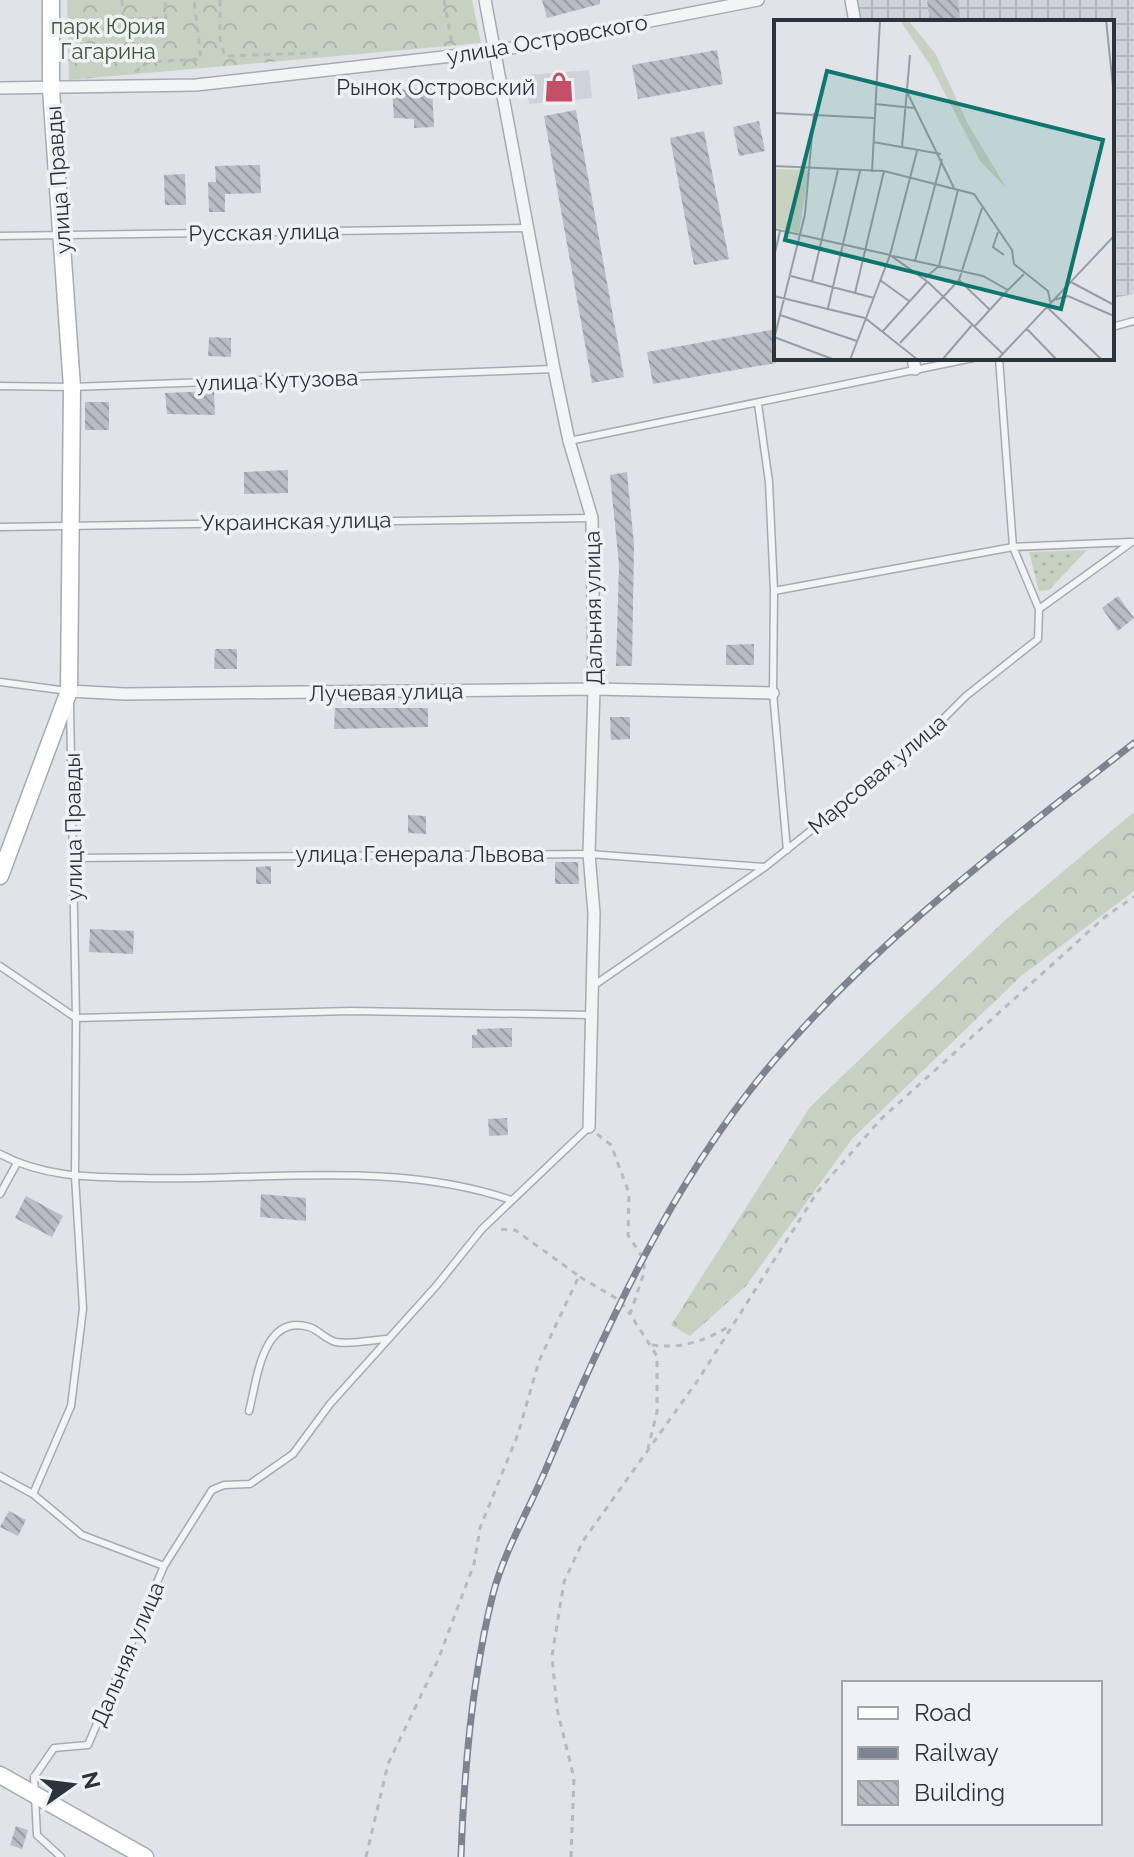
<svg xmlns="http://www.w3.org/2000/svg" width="1134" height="1857" font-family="Raleway,sans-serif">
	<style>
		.built { fill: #ced3da }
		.industrial { fill: url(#industrial-grid) }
		.grass { fill: url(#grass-dots) }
		.forest { fill: url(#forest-crowns) }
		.building { fill: url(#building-back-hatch) }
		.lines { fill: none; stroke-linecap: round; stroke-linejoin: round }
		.service-casing { stroke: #a6abb2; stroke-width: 9 }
		.minor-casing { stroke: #a6abb2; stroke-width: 14 }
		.secondary-casing { stroke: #a6abb2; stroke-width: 19 }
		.path { stroke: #b6babf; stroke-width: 3; stroke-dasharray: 6 6; stroke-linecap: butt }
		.service { stroke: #f2f4f6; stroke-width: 6 }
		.minor { stroke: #f2f4f6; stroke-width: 11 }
		.secondary { stroke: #fff; stroke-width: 16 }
		.rail-casing { stroke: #7b8490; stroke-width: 7 }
		.rail { stroke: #eff2f5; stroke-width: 4; stroke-dasharray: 12; stroke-linecap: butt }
		.labels { text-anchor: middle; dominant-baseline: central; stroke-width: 7; stroke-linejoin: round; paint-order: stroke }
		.park-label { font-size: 22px; fill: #415838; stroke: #eff2f5 }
		.street-label { font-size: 22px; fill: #2a333e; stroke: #eff2f5 }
		.poi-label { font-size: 22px; fill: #2a333e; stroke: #eff2f5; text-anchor: end }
		.inset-road { fill: none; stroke: #979da4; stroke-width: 2 }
		.view { fill: #0f766e; fill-opacity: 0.15; stroke: #0f766e; stroke-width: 4 }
		.inset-edge { fill: none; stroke: #2a333e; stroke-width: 4 }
	</style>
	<defs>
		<pattern id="industrial-grid" width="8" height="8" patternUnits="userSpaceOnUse" patternTransform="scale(2)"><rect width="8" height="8" fill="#ced3da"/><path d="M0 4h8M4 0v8" fill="none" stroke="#b1b6bc"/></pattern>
		<pattern id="grass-dots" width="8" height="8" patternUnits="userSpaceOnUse" patternTransform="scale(2)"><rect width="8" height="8" fill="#c7d1c2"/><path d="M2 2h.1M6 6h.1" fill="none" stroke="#abb4a8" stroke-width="1.8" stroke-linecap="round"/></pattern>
		<pattern id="forest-crowns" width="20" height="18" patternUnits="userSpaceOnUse" patternTransform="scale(2)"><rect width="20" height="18" fill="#c7d1c2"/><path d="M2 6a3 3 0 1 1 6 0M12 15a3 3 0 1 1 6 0" fill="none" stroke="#abb4a8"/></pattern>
		<pattern id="building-back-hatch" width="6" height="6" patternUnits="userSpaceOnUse" patternTransform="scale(2)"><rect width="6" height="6" fill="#b8bdc4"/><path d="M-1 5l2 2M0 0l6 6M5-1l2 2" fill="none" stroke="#969aa1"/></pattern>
	</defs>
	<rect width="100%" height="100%" fill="#e0e4e8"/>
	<path class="built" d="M589,70L592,98L529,104L527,75Z"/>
	<path class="industrial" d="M856,0H1134V294L1112,298V22H860Z"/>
	<path class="grass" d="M1087,550L1049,590L1039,591L1029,552Z"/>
	<path class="forest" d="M67,0H472L481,43L69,80Z
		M1134,812V891L1021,976L852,1139L746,1286L690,1336L671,1325L810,1107L1003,922Z"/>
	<path class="building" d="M542,0H600V4L547,18Z
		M927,0H958L960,19L930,22Z
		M717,50L723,84L638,99L632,65Z
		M432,88L434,127L414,128V119L394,118L392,90Z
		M576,110L624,377L592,383L544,116Z
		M759,121L765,151L739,156L733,127Z
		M704,131L729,259L694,265L670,138Z
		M260,165L261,193L225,194V212H209L208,182H216L215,166Z
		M185,174L186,205H165L164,175Z
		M776,329V363L653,384L647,352Z
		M209,337L231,338V357L208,356Z
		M214,391L215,415L167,414L165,393Z
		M85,402H109V430H85Z
		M288,470V493L244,494V472Z
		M627,472L634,545L632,666H616L619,564L610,475Z
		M1118,596L1134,618L1118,631L1102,608Z
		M754,644V665H726V645Z
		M215,649H237V669H214Z
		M335,708H428V727L334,729Z
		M610,717H630V739L611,740Z
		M408,815L426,816V834L408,833Z
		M555,862H578L579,884H555Z
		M271,866V884H256V867Z
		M90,929L134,931L133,954L89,952Z
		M512,1028V1047L472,1048V1035H477V1029Z
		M507,1118L508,1135L489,1136L488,1119Z
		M261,1194L306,1198V1221L260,1217Z
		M26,1196L63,1216L52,1237L15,1218Z
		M9,1511L26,1520L18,1536L0,1527Z
		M16,1826L28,1830L22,1849L10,1845Z"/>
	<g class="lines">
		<g class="service-casing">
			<path id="service" d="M0,236L529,228
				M1112,327L1134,321
				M999,358L1013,547L1039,609
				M0,386L72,387L554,369
				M758,404L769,482L774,591L773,693L787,850
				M569,441L973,358
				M0,527L592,518
				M774,591L1013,547L1130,542
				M0,682L68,691
				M70,705L76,1018L75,1176L83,1309L71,1406L33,1494L82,1535L164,1566
				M74,858L589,854L765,867
				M0,966L76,1018L351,1011L591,1015
				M593,986L765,867L912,750L966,696L1038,639L1039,609L1132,542
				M0,1154C44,1178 93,1177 142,1178C263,1181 395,1160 511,1200
				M0,1194L17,1163
				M249,1411C257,1381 262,1313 309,1327C319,1330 326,1340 336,1342C352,1345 370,1340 386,1339
				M0,1476L33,1494
				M61,1857L37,1835L34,1777L54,1748L88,1745L164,1566L212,1490L224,1485L250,1484L293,1454L330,1404L437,1285L482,1229L589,1127"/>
		</g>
		<g class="minor-casing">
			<path id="minor" d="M485,0L554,369L569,441L592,518L594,689L589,854L594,913L589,1127
				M851,0L855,22
				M0,88L196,85L496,51L758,0
				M913,358L915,369
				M69,691L125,694L594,689L773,693"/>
		</g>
		<g class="secondary-casing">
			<path id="secondary" d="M0,876L69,691L72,387L51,89V0
				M0,1775L145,1857"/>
		</g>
		<path class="path" d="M122,0L123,19L166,18L165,0
			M220,0V39L225,56L316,53L317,58
			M444,0L452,43
			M135,72L149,62L201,59L194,0
			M597,1134L611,1145L629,1193L628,1235L644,1260V1273L630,1314L657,1356V1412L648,1448
			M580,1277L619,1300L630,1314
			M652,1345C682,1349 706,1341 731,1325
			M366,1857L388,1764L438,1660L474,1564L480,1528L518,1434L539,1361L579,1276L515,1230L495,1229
			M571,1857L574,1778L557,1709L552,1656L564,1582L583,1541L698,1380L818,1191L881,1119L1106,916L1134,897"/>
		<use href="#service" class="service"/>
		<use href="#minor" class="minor"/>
		<use href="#secondary" class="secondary"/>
		<g class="rail-casing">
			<path id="rail" d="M461,1857C464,1772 472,1677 493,1594C504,1552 529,1509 546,1469C606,1326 672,1181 773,1062C878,938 1008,842 1134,743"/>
		</g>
		<use href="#rail" class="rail"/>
	</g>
	<defs>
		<g id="shop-bare" transform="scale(2.4)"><path d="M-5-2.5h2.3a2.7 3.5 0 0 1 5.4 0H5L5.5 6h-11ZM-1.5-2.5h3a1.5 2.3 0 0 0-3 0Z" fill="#c34f68" stroke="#eff2f5" stroke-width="2.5" paint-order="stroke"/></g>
	</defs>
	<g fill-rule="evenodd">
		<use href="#shop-bare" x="559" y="87"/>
	</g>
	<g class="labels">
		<g class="park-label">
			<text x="108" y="26">парк Юрия<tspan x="108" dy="25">Гагарина</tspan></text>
		</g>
		<g class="street-label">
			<text transform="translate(547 39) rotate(-10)">улица Островского</text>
			<text transform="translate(58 180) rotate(-94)">улица Правды</text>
			<text transform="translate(264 232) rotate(-1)">Русская улица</text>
			<text transform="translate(277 380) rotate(-2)">улица Кутузова</text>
			<text transform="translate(296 521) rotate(-1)">Украинская улица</text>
			<text transform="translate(593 608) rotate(-91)">Дальняя улица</text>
			<text transform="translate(386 692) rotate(-1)">Лучевая улица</text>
			<text transform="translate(877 774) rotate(-40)">Марсовая улица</text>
			<text transform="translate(73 827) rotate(-91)">улица Правды</text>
			<text x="420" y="854">улица Генерала Львова</text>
			<text transform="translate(127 1654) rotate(-67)">Дальняя улица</text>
		</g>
		<g class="poi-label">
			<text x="535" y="87">Рынок Островский</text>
		</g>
	</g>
	<g transform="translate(774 20)">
		<rect width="340" height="340" fill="#e0e4e8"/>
		<path d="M126,0H134L161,33L194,104L233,169L206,141L156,45ZM0,149L35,150L25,213L0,207Z" fill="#c7d1c2"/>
		<path class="inset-road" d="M332,0L340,76M133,72L180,168M101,84L140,88M0,93L100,98M99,122L167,134M128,127L136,35M0,146L110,151L200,174L238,230L240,244L274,271L276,281L294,276L340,296M98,152L106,0M0,209L116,235L154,262L229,334M224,212L219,227L230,235M119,236L209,256L234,270L250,254M0,237L6,211M141,241L168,139M17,256L100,278M151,258L165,246L184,170M106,260L135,281M185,260L216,290M38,261L64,150M297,262L340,285M81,273L110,151M0,276L91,298L144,340M273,287L328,340M54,288L86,151M6,295L83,321M201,306L234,270M253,309L283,340M109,311L153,262M0,317L61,340M0,319L31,194L40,93M126,323L185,260L208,188M76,340L116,235L143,131M168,340L198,305M223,340L340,216"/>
		<path class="view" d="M53,51L329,120L287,289L11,220Z"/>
		<rect width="340" height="340" class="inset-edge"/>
	</g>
	<rect x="842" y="1681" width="260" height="144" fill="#eff2f5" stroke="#a0a6ac" stroke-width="2"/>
	<rect x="858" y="1707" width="40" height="12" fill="#ffffff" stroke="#a0a6ac" stroke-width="2"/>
	<text x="914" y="1721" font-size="24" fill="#2a333e">Road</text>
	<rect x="858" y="1747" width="40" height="12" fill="#7b8490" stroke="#a0a6ac" stroke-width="2"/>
	<text x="914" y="1761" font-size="24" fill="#2a333e">Railway</text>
	<rect x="858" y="1781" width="40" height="24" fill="url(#building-back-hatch)" stroke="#a0a6ac" stroke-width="2"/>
	<text x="914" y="1801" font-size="24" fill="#2a333e">Building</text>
	<g transform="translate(72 1785) rotate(76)" stroke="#eff2f5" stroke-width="6" paint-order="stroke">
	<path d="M0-6L14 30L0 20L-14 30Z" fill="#2a333e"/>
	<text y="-12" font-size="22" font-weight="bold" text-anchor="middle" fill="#2a333e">N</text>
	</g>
</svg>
